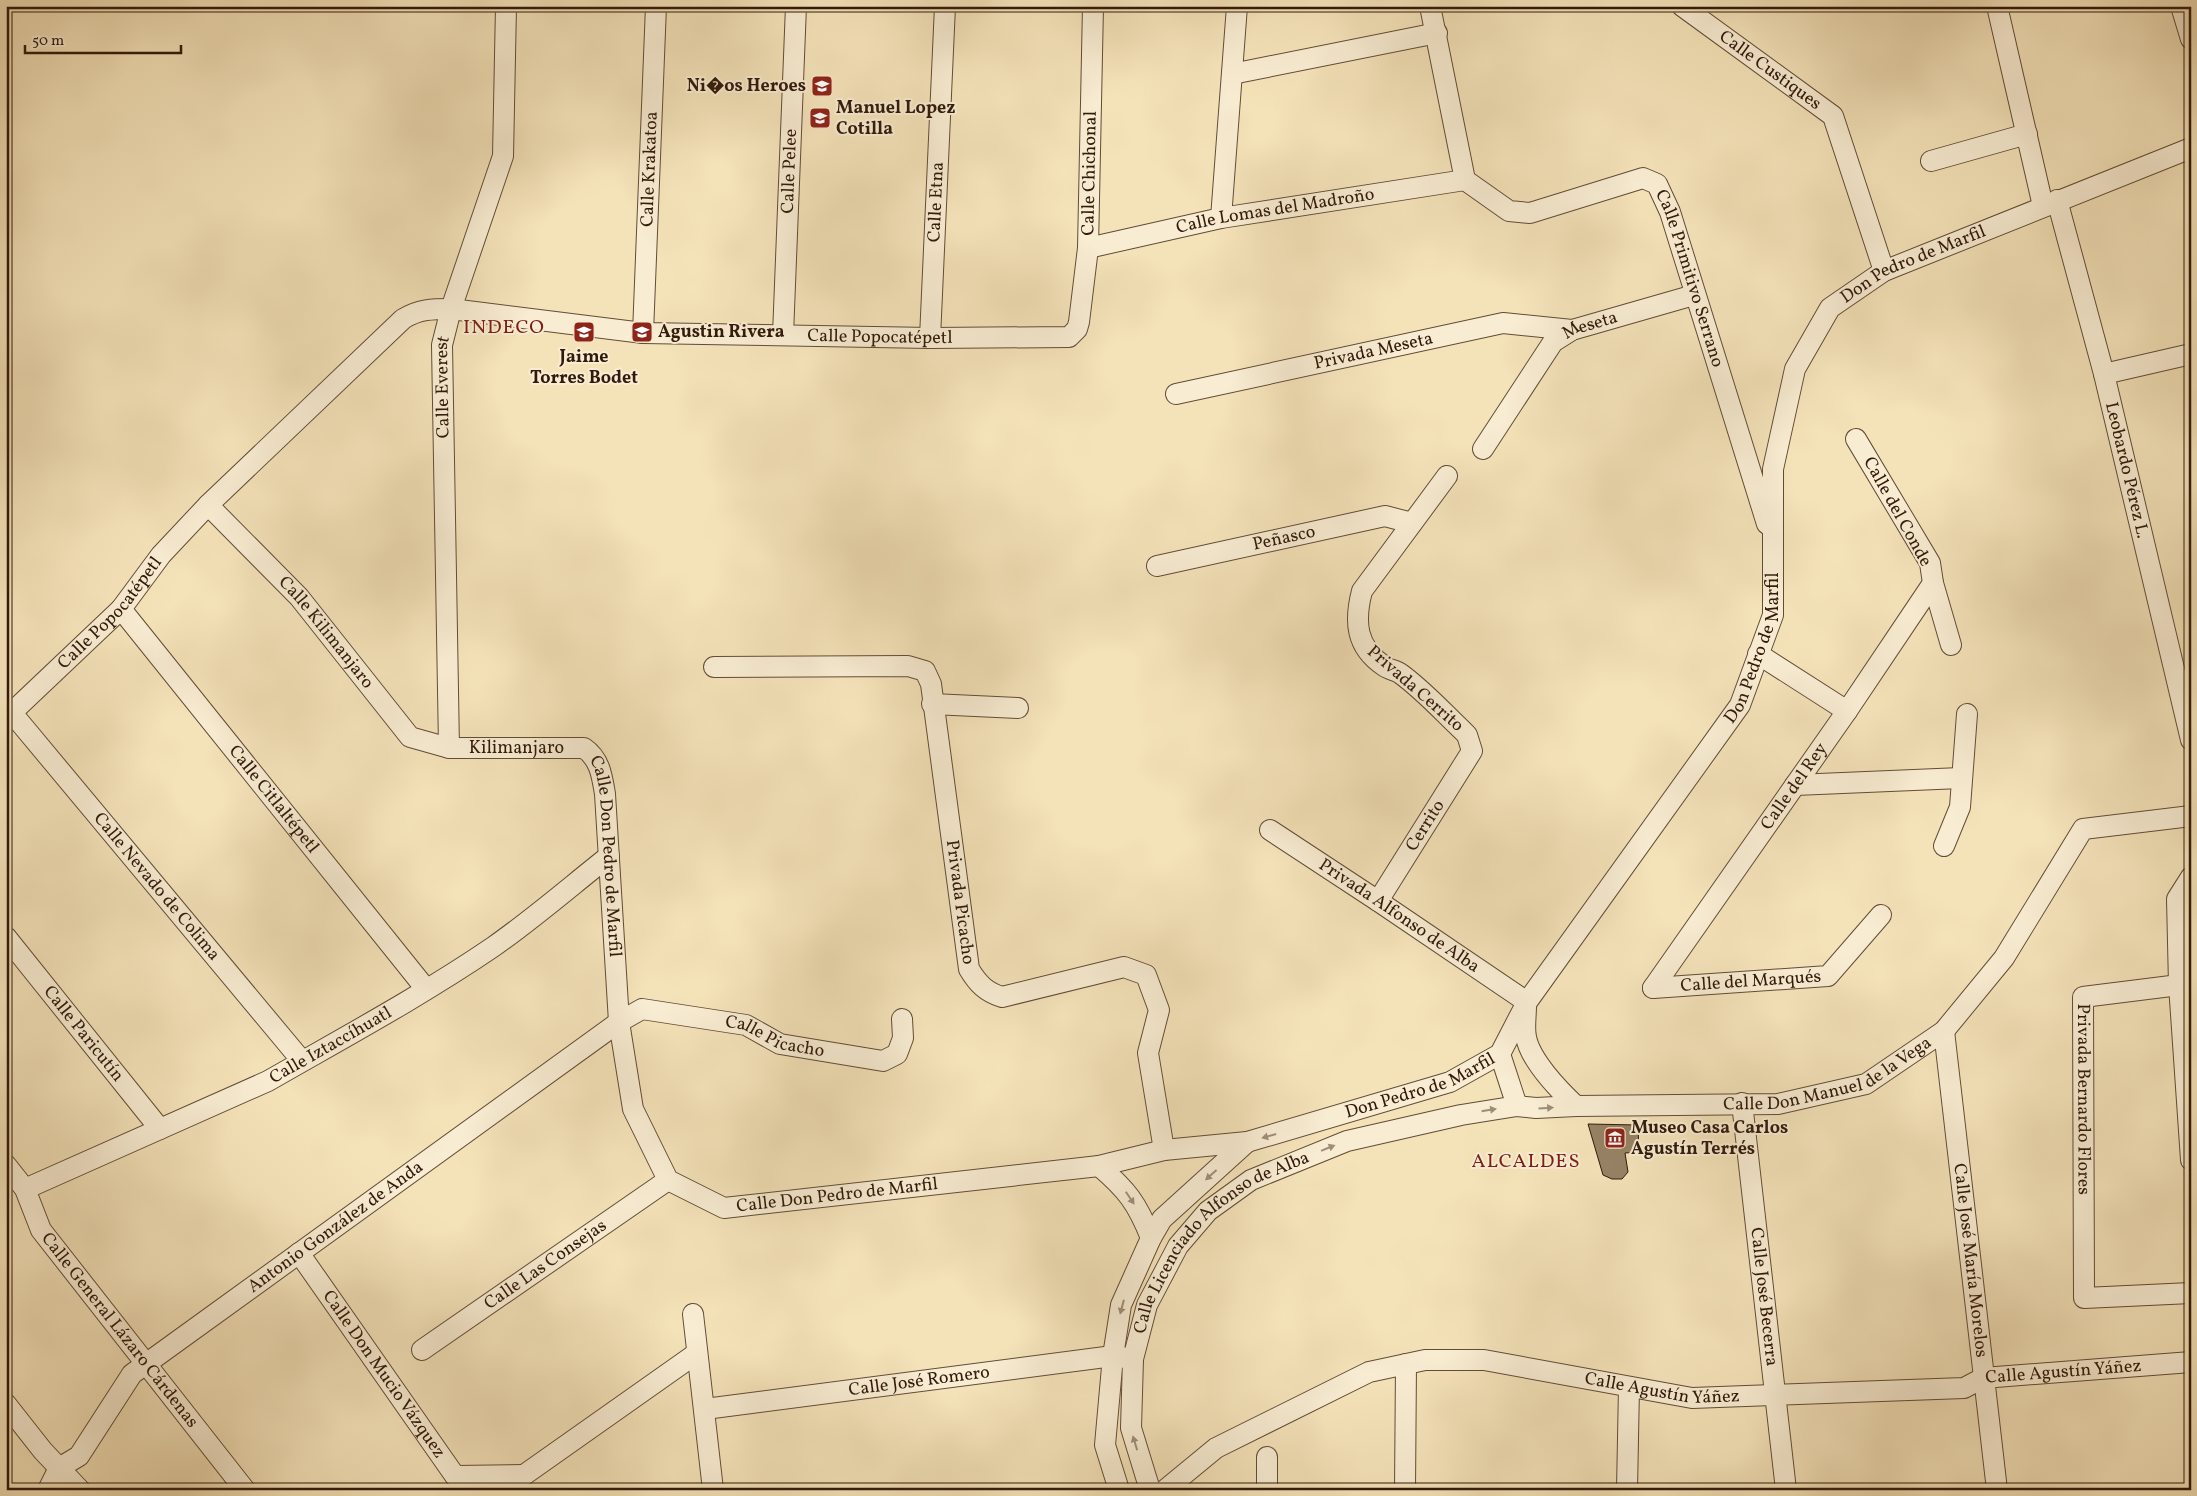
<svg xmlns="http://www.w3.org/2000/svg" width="2197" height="1496" font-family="Vollkorn,serif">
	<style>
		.building { fill: #968265; stroke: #311a0b }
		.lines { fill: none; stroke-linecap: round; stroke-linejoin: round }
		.minor-casing { stroke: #624c36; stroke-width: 22 }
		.minor { stroke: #f8ecd2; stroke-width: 20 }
		.oneway { fill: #9e8e78 }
		.labels { text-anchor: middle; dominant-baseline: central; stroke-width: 4; stroke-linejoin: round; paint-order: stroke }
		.street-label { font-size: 18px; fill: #311a0b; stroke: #f8ecd2 }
		.poi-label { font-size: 18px; font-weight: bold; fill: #311a0b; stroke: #f8ecd2; text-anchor: start }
		.quarter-label { font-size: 20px; letter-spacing: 1px; fill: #7a1f14; stroke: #f8ecd2 }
	</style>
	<rect width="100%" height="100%" fill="#f4e2b9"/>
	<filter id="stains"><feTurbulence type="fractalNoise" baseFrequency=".004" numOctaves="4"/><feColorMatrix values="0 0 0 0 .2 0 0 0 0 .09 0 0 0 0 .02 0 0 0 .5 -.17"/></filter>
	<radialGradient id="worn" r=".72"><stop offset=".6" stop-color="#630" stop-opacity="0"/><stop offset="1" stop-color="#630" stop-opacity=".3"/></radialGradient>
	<path class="building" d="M1588,1124L1638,1125L1639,1152L1625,1153L1628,1172L1622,1179H1612L1603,1175Z"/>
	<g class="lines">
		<g class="minor-casing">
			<g id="minor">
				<path id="s1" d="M1430,6L1465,180L1509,211L1530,213L1643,178L1657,184L1670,212L1767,524"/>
				<path id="s2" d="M1682,6L1833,116L1884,271"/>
				<path d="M1997,6L2043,206"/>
				<path d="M2181,6L2191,39"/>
				<path d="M1232,74L1437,33"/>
				<path d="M1931,161L2027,134"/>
				<path id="s3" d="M2057,200L2104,374L2191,740"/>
				<path d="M1221,218L1237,6"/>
				<path id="s4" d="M1088,248L1221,218L1465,180"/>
				<path id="s5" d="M643,333L656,6"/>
				<path id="s6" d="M783,335L796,6"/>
				<path id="s7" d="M930,338L945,6"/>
				<path d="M2104,374L2191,354"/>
				<path id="s8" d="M1176,394L1503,323L1572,330"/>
				<path d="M1856,439L1930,563L1933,583L1951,645"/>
				<path id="s9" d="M1483,449L1553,342L1572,330L1694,295"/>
				<path id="s10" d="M208,505L299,597L410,737L449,748H584C600,759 602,776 605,794L619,1022L633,1109L668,1180L724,1208L1099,1166L1164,1150L1247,1142L1450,1082L1500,1054L1527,1002L1740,705L1773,615V469L1795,369L1830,308L1884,271L2191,148"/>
				<path id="s11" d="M1157,566L1385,516L1412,523"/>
				<path id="s12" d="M121,609L426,989"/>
				<path d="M1758,654L1847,711"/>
				<path id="s13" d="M714,667L908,666L925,671L931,684L969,969C978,984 986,992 1002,997L1124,967L1146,975L1159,1010L1148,1053L1164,1150"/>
				<path d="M932,704L1018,708"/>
				<path id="s14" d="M12,713L302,1061"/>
				<path id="s15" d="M6,718L121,609L161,555L208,505L403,319C419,309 432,309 451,309L643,333L930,338L1069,337L1077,329L1079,322L1088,248L1093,6"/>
				<path id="s16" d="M449,748L442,345L451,309L503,156L506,6"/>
				<path d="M1795,785L1961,778"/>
				<path id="s17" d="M1270,830L1378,901L1527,1002"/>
				<path d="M1944,846L1960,807L1967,714"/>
				<path d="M2191,877L2177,899L2179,985L2191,1160"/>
				<path id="s18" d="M1378,901L1472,751L1467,735L1462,730C1442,711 1423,690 1401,674C1396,670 1389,670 1384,666C1356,647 1354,622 1362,591L1447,476"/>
				<path id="s19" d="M6,937L160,1129"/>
				<path id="s20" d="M2179,985L2083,997L2084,1298L2191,1293"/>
				<path id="s21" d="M1653,988L1847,711L1933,583"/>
				<path id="s22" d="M1653,988L1828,976L1881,915"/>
				<path d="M1526,1006C1526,1016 1524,1028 1526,1037C1530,1060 1559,1090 1576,1106"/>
				<path id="s23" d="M1944,1031L1997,1490"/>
				<path d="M1500,1054L1517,1106"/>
				<path id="s24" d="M1742,1103L1786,1490"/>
				<path id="s25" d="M6,1165L25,1189L41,1230L245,1490"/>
				<path d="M1099,1166C1127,1190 1137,1203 1151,1238"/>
				<path id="s26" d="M25,1189L268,1081C343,1038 421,996 493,947C533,919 571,886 609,856"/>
				<path id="s27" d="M299,1253L455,1476L524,1475"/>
				<path d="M693,1314L713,1490"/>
				<path id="s28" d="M422,1350L668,1180"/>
				<path d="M6,1404L43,1451L80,1490"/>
				<path id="s29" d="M705,1409L1113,1356L1133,1359"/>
				<path id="s30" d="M59,1468L79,1456L132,1374L619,1022L642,1009L746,1025L780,1044L883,1061L897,1054L903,1038L902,1019"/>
				<path d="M524,1475L697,1353"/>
				<path d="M48,1490L59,1468"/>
				<path d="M1119,1490L1105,1445L1113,1356L1121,1305L1151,1238L1162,1219L1247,1142"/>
				<path id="s31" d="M1150,1490L1131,1428L1133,1359L1147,1305L1178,1246L1208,1211L1251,1180L1347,1141L1461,1115L1517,1106L1536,1108L1576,1106L1778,1104L1866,1084L1944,1031L2004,958L2083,829L2191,816"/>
				<path id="s32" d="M1165,1490L1216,1448L1369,1372L1425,1360H1484L1692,1398L1964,1388L1983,1378L2191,1362"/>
				<path d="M1267,1490V1457"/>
				<path d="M1405,1490L1406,1364"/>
				<path d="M1627,1490L1629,1387"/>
			</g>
		</g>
		<use href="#minor" class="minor"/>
	</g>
	<defs><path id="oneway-solid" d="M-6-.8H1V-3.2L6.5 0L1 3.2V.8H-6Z" transform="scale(1.25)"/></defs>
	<g class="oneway">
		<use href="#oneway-solid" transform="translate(1546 1108) rotate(-3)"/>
		<use href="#oneway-solid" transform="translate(1489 1110) rotate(-9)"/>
		<use href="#oneway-solid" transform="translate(1269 1136) rotate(164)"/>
		<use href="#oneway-solid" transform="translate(1328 1148) rotate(-22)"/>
		<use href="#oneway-solid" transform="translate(1211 1175) rotate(138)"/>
		<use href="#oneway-solid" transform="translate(1130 1198) rotate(56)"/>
		<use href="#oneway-solid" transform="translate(1122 1307) rotate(105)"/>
		<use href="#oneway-solid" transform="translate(1135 1443) rotate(-107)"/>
	</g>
	<defs>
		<g id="school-square" transform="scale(1.125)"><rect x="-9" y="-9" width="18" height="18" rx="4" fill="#8f2418" stroke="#f8ecd2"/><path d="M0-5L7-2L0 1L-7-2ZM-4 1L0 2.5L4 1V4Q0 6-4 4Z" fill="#fff"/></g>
		<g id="museum-square" transform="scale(1.125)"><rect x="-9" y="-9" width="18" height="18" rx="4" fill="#8f2418" stroke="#f8ecd2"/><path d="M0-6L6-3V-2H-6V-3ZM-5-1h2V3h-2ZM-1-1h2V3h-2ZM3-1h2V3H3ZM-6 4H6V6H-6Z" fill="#fff"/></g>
	</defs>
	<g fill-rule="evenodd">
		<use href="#school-square" x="822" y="86"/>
		<use href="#school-square" x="820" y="118"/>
		<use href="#school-square" x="584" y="332"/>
		<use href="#school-square" x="642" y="332"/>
		<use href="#museum-square" x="1615" y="1138"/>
	</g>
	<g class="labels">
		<g class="street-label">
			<text stroke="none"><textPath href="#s2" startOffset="109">Calle Custiques</textPath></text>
			<text stroke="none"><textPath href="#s5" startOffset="164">Calle Krakatoa</textPath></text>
			<text stroke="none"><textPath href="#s6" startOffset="164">Calle Pelee</textPath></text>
			<text stroke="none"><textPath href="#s15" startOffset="1401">Calle Chichonal</textPath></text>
			<text stroke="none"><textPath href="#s7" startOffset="136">Calle Etna</textPath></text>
			<text stroke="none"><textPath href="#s4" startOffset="191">Calle Lomas del Madroño</textPath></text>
			<text stroke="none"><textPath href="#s10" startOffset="2724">Don Pedro de Marfil</textPath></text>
			<text stroke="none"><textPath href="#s1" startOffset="486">Calle Primitivo Serrano</textPath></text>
			<text stroke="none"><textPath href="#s9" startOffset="169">Meseta</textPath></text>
			<text stroke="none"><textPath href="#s15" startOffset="1044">Calle Popocatépetl</textPath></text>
			<text stroke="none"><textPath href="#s8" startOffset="202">Privada Meseta</textPath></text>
			<text stroke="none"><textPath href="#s16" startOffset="361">Calle Everest</textPath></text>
			<text stroke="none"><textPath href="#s3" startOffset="279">Leobardo Pérez L.</textPath></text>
			<text transform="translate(1897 512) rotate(61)">Calle del Conde</text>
			<text stroke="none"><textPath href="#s11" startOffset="130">Peñasco</textPath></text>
			<text stroke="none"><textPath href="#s15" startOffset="148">Calle Popocatépetl</textPath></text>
			<text stroke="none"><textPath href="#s10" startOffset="174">Calle Kilimanjaro</textPath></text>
			<text stroke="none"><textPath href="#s10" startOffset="2274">Don Pedro de Marfil</textPath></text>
			<text transform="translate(1415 689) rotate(41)">Privada Cerrito</text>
			<text stroke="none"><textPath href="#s10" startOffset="416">Kilimanjaro</textPath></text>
			<text stroke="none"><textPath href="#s21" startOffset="246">Calle del Rey</textPath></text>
			<text stroke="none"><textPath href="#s12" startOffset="244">Calle Citlaltépetl</textPath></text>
			<text stroke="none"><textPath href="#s18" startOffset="89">Cerrito</textPath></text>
			<text stroke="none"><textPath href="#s10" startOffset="598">Calle Don Pedro de Marfil</textPath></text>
			<text stroke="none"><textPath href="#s14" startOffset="226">Calle Nevado de Colima</textPath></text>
			<text stroke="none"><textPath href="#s13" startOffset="446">Privada Picacho</textPath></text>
			<text stroke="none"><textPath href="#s17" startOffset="155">Privada Alfonso de Alba</textPath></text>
			<text stroke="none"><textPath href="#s22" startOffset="98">Calle del Marqués</textPath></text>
			<text stroke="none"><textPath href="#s19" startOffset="124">Calle Paricutín</textPath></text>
			<text stroke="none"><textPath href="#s30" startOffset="885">Calle Picacho</textPath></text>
			<text stroke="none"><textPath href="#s26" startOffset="338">Calle Iztaccíhuatl</textPath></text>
			<text stroke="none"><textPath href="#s31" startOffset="950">Calle Don Manuel de la Vega</textPath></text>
			<text stroke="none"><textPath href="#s10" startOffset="1704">Don Pedro de Marfil</textPath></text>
			<text stroke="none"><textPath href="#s20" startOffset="199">Privada Bernardo Flores</textPath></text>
			<text stroke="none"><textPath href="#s10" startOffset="1108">Calle Don Pedro de Marfil</textPath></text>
			<text stroke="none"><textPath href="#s30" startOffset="372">Antonio González de Anda</textPath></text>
			<text stroke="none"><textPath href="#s31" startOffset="289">Calle Licenciado Alfonso de Alba</textPath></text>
			<text stroke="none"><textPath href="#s23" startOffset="231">Calle José María Morelos</textPath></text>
			<text stroke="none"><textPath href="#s28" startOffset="150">Calle Las Consejas</textPath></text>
			<text stroke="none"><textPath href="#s24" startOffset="195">Calle José Becerra</textPath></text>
			<text stroke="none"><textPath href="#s25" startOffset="202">Calle General Lázaro Cárdenas</textPath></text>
			<text stroke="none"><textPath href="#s32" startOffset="939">Calle Agustín Yáñez</textPath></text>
			<text stroke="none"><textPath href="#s27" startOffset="148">Calle Don Mucio Vázquez</textPath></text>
			<text stroke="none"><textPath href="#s29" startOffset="216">Calle José Romero</textPath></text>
			<text stroke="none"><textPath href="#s32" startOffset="534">Calle Agustín Yáñez</textPath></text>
		</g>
		<g class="poi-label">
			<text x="806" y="86" text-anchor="end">Ni�os Heroes</text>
			<text x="836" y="108">Manuel Lopez<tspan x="836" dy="21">Cotilla</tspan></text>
			<text x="658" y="332">Agustin Rivera</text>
			<text x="584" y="357" text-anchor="middle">Jaime<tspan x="584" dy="21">Torres Bodet</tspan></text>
			<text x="1631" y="1128">Museo Casa Carlos<tspan x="1631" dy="21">Agustín Terrés</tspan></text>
		</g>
		<g class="quarter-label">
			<text x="504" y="328">INDECO</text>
			<text x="1526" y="1162">ALCALDES</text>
		</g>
	</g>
	<rect width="2197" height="1496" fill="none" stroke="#f4e2b9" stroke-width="25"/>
	<rect x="8" y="8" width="2182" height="1481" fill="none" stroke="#311a0b" stroke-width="2.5"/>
	<rect x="12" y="12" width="2172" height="1471" fill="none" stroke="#311a0b"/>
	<path d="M25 45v8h156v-8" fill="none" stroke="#311a0b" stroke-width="2.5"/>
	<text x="32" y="45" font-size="15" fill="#311a0b" stroke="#f8ecd2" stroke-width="4" paint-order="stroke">50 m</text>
	<rect width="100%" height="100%" filter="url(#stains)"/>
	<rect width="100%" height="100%" fill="url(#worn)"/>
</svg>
